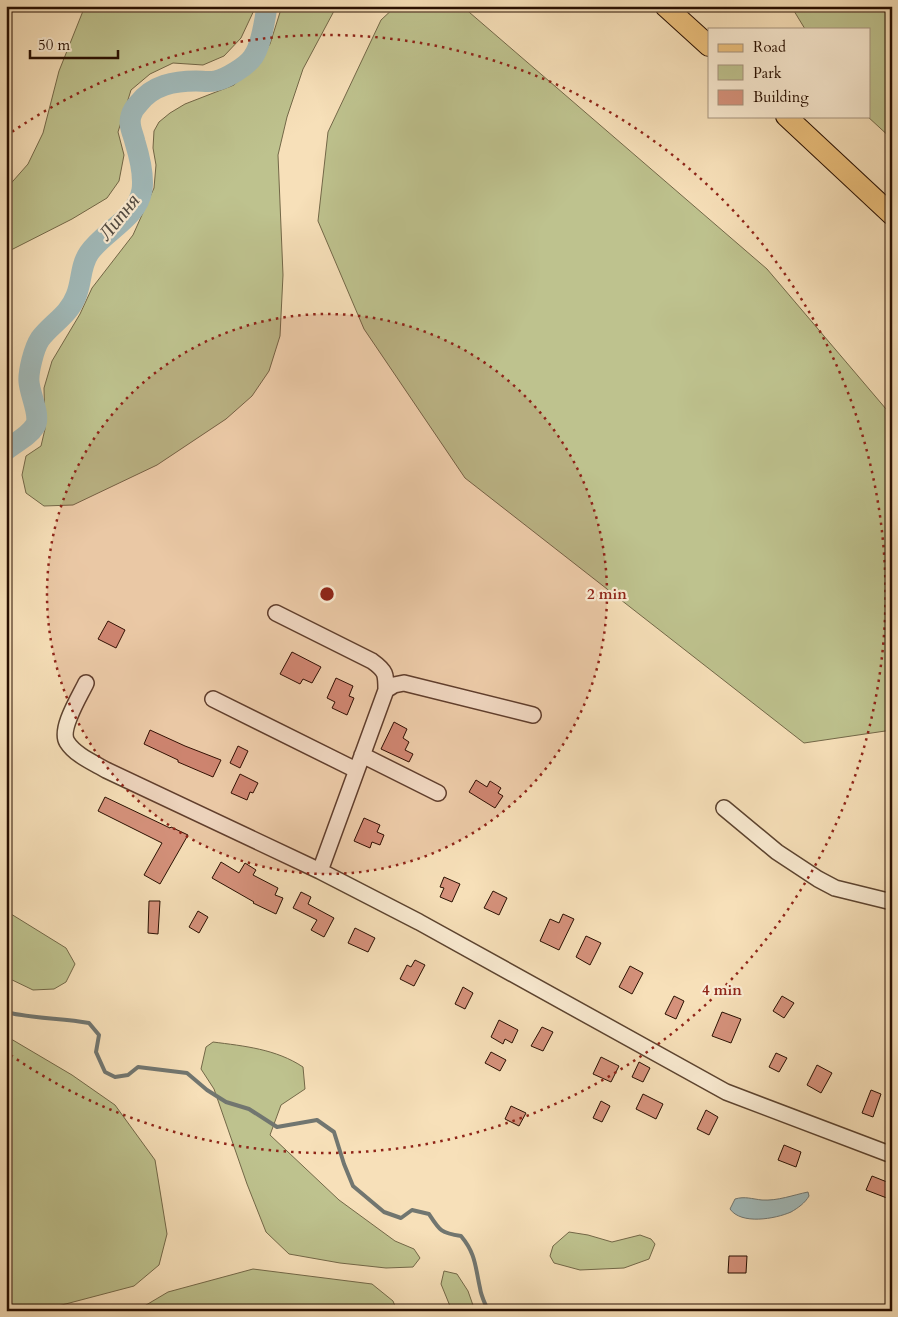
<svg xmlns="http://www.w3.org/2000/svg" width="898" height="1317" font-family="Cardo,serif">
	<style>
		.green { fill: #bec28e; stroke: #736848 }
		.water { fill: #a1baba; stroke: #717670 }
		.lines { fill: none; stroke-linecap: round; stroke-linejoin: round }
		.stream { stroke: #717670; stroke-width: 4 }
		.river { stroke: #a1baba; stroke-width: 21 }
		.building { fill: #d6927c; stroke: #280f01 }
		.minor-casing { stroke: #5c432f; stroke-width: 18 }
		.major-casing { stroke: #280f01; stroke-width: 22 }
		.minor { stroke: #faebd2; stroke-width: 15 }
		.major { stroke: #ecc07c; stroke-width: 20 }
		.ring { fill: none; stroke: #8f2418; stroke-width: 2.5; stroke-dasharray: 2.5 5 }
		.labels { text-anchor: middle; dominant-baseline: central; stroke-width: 4.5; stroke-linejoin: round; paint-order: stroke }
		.water-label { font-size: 20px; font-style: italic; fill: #524b42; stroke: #faebd2 }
		.centre { fill: #8f2418; stroke: #faebd2; stroke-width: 2.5 }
		.ring-label { font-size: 15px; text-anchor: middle; font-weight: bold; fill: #8f2418; stroke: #faebd2; stroke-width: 4.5; stroke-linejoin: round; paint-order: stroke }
	</style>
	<rect width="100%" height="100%" fill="#f7e0b9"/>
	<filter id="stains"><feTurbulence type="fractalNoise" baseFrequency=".004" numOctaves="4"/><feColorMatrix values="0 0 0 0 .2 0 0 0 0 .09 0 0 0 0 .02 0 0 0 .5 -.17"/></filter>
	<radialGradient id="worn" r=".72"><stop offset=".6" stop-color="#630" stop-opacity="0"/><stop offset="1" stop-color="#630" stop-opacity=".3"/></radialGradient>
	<path class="green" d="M85,6H256L241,38L224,56L203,65L173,63L150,74L131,90L118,132L124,155L119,181L107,198L72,219L11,250L6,255V189L28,164L43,133L59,71Z
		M282,6H340L334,11L303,69L287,117L278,155L283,275L280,336L269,371L252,396L226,419L157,465L73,505L44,506L26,493L22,475L26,456L41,446L45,429L44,388L52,361L80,314L92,288L133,235L154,188L156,165L153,148L154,131L159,122L170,113L185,104L234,85L259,61L270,44Z
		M396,6H462L767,269L892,416V730L804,743L465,478L364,329L318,221L328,132L381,20Z
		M791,6H892V139L867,116H869V29H805Z
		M6,908L11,914L66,948L75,964L66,982L54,989L33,990L6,977Z
		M6,1036L72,1075L115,1105L155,1160L167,1234L159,1265L134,1286L39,1311H6Z
		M213,1042C244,1046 276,1049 303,1067L305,1089L281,1105L270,1135L339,1200L395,1241L414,1249L420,1258L413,1267L386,1268L340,1263L289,1254L266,1232L247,1184L214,1089L201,1069L206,1047Z
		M569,1232L588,1235L612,1242L640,1235L651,1239L655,1244L649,1259L624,1268L580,1270L554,1263L550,1256L553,1246Z
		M253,1269L372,1284L393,1301L397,1311H136L168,1292Z
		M444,1271L457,1274L468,1291L475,1311H452L441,1284Z"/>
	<path class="water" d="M808,1192L809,1196C805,1203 798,1208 791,1212C775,1219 741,1225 730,1209L735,1199C745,1196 752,1199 762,1200C778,1201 793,1195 808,1192Z"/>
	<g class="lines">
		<path class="stream" d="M6,1012C34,1019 61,1018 89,1023L99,1035L96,1052L105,1072L115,1077L128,1075L138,1067L187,1073L207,1090L226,1102L249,1109L277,1127L317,1120L334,1132L344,1164L353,1186L384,1212L401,1218L412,1210L429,1214C440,1231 441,1233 461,1236C476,1254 475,1266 480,1288C481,1296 485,1303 488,1311"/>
		<path class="river" d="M6,450C16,442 28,437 35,426C41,416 30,395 29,382C28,372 34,348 40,339C51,324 69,315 76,296C82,282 80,266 89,253C104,231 137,219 142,190C144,176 139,155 135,142C133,133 128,125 131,116C132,112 136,106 139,103C153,85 174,81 196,81C202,81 209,82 215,81C226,79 247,66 253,57C261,46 265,20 267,6"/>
	</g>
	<path class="building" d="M108,621L125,630L116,648L98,639Z
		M292,652L321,667L312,683L303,679L300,684L280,674Z
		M336,678L353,686L349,696L354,698L347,715L332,708L335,702L327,698Z
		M394,722L407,729L403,738L409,742L405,750L413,754L409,762L381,749Z
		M150,730L185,746L221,760L213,777L178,762V760L144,744Z
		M238,746L248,751L240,768L230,763Z
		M240,774L258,783L253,793L250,792L247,800L231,793Z
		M476,780L487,787L490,781L501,788L498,793L503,796L495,808L469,792Z
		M105,797L170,828L171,827L188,835L160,884L144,875L162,843L98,811Z
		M364,818L380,825L377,832L384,835L380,845L372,842L370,848L354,841Z
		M221,862L239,873L245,863L256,870L253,875L278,888L275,895L283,898L276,914L253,903L254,902L212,878Z
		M444,877L460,884L452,902L440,897L444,888L440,887Z
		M493,891L507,898L499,915L484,908Z
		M301,892L311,897L308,904L334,918L324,937L311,930L317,920L293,908Z
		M149,901H160L158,934L148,933Z
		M198,911L208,917L199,933L189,927Z
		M563,914L574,919L559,950L540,941L550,919L559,923Z
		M355,928L375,938L368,952L348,943Z
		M586,936L601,943L590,965L576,957Z
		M415,960L425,965L414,986L400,979L407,965L411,967Z
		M630,966L643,973L632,994L619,987Z
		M463,987L473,993L465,1009L455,1004Z
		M674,996L684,1001L676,1019L665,1014Z
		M782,996L794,1003L784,1018L773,1011Z
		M722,1012L741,1019L731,1043L712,1036Z
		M499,1020L518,1030L512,1043L505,1039L503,1044L491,1037Z
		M542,1027L553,1032L543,1051L531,1046Z
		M491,1052L506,1060L500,1071L485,1063Z
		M776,1053L787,1058L779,1072L769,1067Z
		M601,1057L619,1066L611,1082L593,1074Z
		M639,1062L650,1068L643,1082L632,1077Z
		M817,1065L832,1073L821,1093L807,1085Z
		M871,1090L881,1094L873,1117L862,1113Z
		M643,1094L663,1104L656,1119L636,1109Z
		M601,1101L610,1106L602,1122L593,1118Z
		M511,1106L526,1113L519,1126L505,1119Z
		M706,1110L718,1117L709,1135L697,1129Z
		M784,1145L801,1152L796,1167L778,1160Z
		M872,1176L892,1184V1200L866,1190Z
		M729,1256H747L746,1273H728Z"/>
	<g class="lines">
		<g class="minor-casing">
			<path id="minor" d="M276,613L372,661C386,671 386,674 386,690L320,871
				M86,683C80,696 59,729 67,742C75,755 94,763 106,770L320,871L419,922L726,1092L892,1155
				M386,690L394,685L404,683L533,715
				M213,699L356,770
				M362,755L438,793
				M724,808L777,852L818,879L835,888L892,902"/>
		</g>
		<g class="major-casing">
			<path id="major" d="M665,6L709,46
				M786,116L892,215"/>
		</g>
		<use href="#minor" class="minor"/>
		<use href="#major" class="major"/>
	</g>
	<circle cx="327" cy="594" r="280" fill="#8f2418" fill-opacity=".12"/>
	<g class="ring">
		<circle cx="327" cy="594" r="280"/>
		<path d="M6 136A559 559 0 1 1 6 1052"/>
	</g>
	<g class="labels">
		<g class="water-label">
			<text transform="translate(119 217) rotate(-51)">Липня</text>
		</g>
	</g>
	<circle cx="327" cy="594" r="8" class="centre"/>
	<g class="ring-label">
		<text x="607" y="599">2 min</text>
		<text x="722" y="995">4 min</text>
	</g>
	<rect width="898" height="1317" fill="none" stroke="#f7e0b9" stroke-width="25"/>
	<rect x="8" y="8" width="883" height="1302" fill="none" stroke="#280f01" stroke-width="2.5"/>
	<rect x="12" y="12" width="873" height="1292" fill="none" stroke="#280f01"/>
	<rect x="708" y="28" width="162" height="90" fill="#faebd2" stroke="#a6937e"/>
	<rect x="718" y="44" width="25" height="8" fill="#ecc07c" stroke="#a6937e"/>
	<text x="753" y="52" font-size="15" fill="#280f01">Road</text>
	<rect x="718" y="65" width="25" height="15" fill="#bec28e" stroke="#a6937e"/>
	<text x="753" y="78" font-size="15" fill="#280f01">Park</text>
	<rect x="718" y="90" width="25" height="15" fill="#d6927c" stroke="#a6937e"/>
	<text x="753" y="102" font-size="15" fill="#280f01">Building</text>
	<path d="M30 50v8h88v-8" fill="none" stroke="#280f01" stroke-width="2.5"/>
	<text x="38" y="50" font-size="15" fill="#280f01" stroke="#faebd2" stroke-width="4" paint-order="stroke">50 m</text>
	<rect width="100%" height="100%" filter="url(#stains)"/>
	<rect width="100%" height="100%" fill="url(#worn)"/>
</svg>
